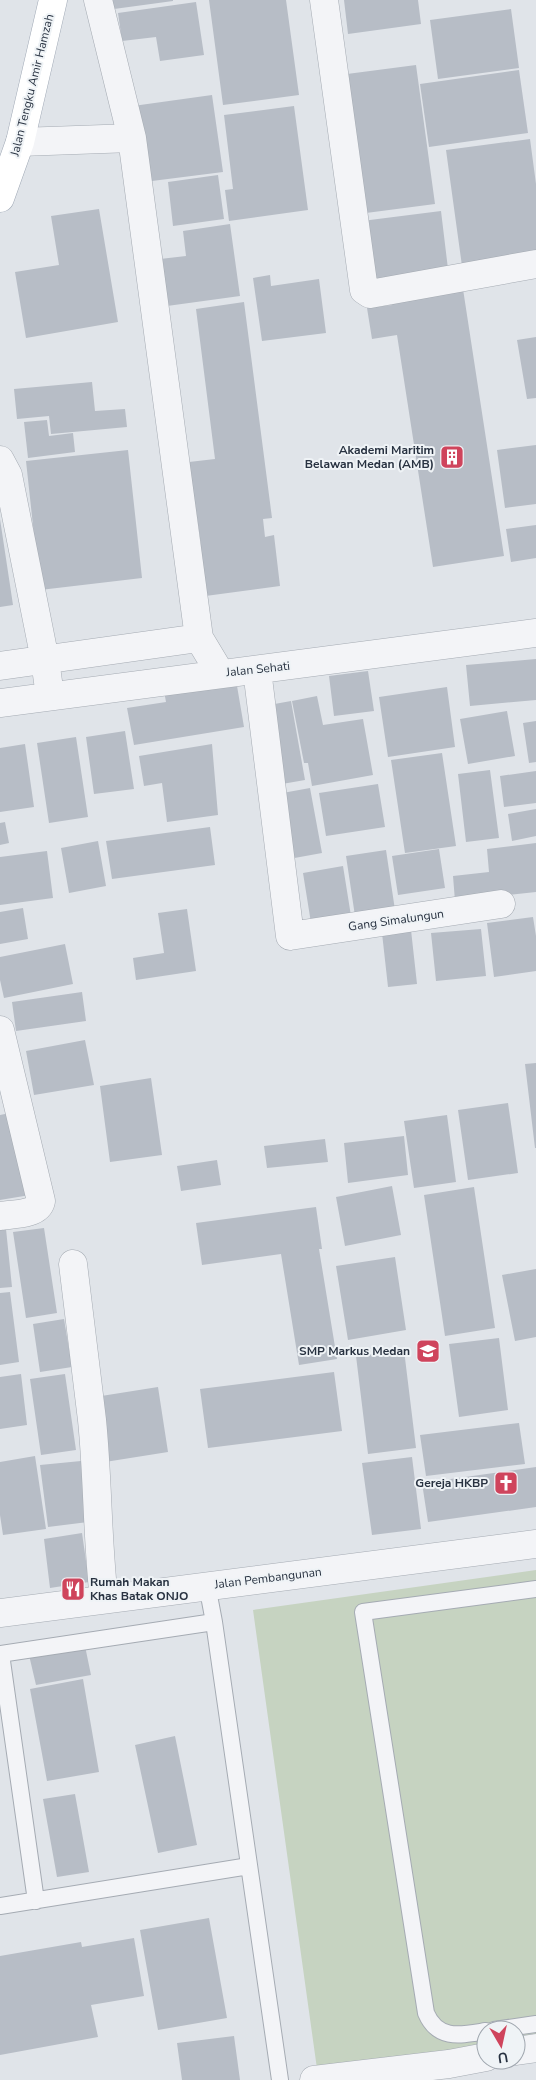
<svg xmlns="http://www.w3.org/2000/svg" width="536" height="2080" font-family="'Nunito Sans',sans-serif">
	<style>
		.green { fill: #c6d3c1 }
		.building { fill: #b7bdc6 }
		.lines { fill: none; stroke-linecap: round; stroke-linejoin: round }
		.service-casing { stroke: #a5abb3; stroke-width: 18 }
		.minor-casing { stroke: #a5abb3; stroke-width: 29 }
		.tertiary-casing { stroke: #a5abb3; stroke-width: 29 }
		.primary-casing { stroke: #9fa8b5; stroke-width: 29 }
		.service { stroke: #f3f4f7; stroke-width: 16 }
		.minor { stroke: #f3f4f7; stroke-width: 28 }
		.tertiary { stroke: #f3f4f7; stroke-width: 28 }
		.primary { stroke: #fff; stroke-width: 28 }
		.labels { text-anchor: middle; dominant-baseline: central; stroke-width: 4; stroke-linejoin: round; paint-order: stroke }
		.street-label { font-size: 12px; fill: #283241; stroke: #eff3f6 }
		.poi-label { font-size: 12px; font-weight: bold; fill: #283241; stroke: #eff3f6; text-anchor: end }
	</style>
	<rect width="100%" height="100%" fill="#e0e4e9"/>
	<path class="green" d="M536,1570V2046L516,2048V2030H486V2053L318,2076L253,1610Z"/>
	<path class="building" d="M112,0H173V1L114,9Z
		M209,0H286L299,95L223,105Z
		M344,0H418L421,24L348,34Z
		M196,2L204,55L160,61L156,37L122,41L118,13Z
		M511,9L519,68L438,79L430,20Z
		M416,65L435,204L366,213L347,74Z
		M519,70L528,133L429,147L420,84Z
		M212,95L223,172L144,182L133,106Z
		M294,106L308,210L229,221L225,190L233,189L224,115Z
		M530,139L536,184V256L462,266L446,150Z
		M218,175L224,219L173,226L168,182Z
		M99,209L118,322L26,338L15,272L59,265L51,216Z
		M441,211L448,269L369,280L362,221Z
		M230,224L240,296L167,306L160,259L186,256L183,231Z
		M270,275L271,286L319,279L326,333L262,341L253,278Z
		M463,289L504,556L433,567L397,335L372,339L367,308L392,305L391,299Z
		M244,302L272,518L263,519L265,537L274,535L280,586L198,597L191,546L201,545L189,462L215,459L196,309Z
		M536,337V398L527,399L517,340Z
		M92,382L95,411L125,409L127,427L51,434L49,416L17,419L14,389Z
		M47,420L49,436L73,433L75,452L28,458L24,422Z
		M536,445V504L505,508L497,450Z
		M128,450L142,578L40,590L26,461Z
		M0,519L13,605L0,607Z
		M536,525V558L511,562L506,529Z
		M536,659V700L470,706L466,665Z
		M368,671L374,711L334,716L329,676Z
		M236,680L244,727L134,745L127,708L166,702L164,691Z
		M447,687L455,747L388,757L379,697Z
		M317,696L323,725L363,719L373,775L312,786L308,763H304L292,701Z
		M291,701L305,780L282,784L269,705Z
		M507,711L515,756L468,764L460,719Z
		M536,721V762L529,763L523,723Z
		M125,731L134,789L94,794L86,737Z
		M76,737L88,817L49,823L37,743Z
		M25,744L34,807L0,812V748Z
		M212,744L218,815L167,822L162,783L144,786L139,756Z
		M442,753L456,846L405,853L391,760Z
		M490,770L499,838L466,842L458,774Z
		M536,771V803L504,807L500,776Z
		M378,784L385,827L326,836L319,793Z
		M310,788L322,853L289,859L277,794Z
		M536,809V836L512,841L508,814Z
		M5,822L9,843L0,845V823Z
		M210,827L215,865L112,879L106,841Z
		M98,841L106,886L69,893L61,848Z
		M536,843V892L455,901L453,876L489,872L487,849Z
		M439,849L445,888L398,895L392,856Z
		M386,850L395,910L355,916L346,856Z
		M47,851L53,898L0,905V857Z
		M343,866L351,916L311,923L303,873Z
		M23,908L28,939L0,944V912Z
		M187,909L196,971L136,980L133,958L164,953L158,913Z
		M533,917L536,936V971L494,977L487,923Z
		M481,929L486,976L436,981L431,933Z
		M411,930L417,984L388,987L382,933Z
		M65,944L73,984L4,998L0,980V957Z
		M82,992L86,1021L16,1031L12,1002Z
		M85,1040L94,1085L34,1095L26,1051Z
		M536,1063V1148H535L525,1064Z
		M151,1078L162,1155L110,1162L100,1086Z
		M508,1103L518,1173L468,1180L458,1110Z
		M15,1112L30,1195L0,1200V1115Z
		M447,1115L456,1182L414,1188L404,1121Z
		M404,1136L408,1175L348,1183L344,1143Z
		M325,1139L328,1162L267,1168L264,1146Z
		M217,1160L221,1185L181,1191L177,1166Z
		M392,1186L401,1235L345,1246L336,1197Z
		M474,1187L495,1328L445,1336L424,1195Z
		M316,1207L322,1249H319L337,1359L299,1365L281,1254L202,1265L196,1223Z
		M44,1228L57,1313L26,1318L13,1232Z
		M6,1229L12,1287L0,1288V1230Z
		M395,1257L406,1330L348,1340L336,1266Z
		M536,1269V1337L515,1341L502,1275Z
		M10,1292L19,1362L0,1365V1293Z
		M64,1319L72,1367L40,1372L33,1324Z
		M499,1338L508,1410L459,1417L449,1344Z
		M404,1350L416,1448L368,1454L356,1356Z
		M334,1372L342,1431L208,1448L200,1389Z
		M21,1374L27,1425L0,1429V1377Z
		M65,1374L76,1450L41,1455L30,1379Z
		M158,1387L168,1452L105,1462L95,1397Z
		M519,1423L525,1464L426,1476L420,1435Z
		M35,1456L46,1529L3,1535L0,1515V1462Z
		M412,1457L421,1529L372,1535L362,1463Z
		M81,1461L88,1522L48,1527L40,1465Z
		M536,1467V1507L428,1522L422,1483Z
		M82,1533L89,1582L50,1588L44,1539Z
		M85,1646L91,1675L36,1685L29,1655Z
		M83,1679L99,1772L47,1781L30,1689Z
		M175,1736L197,1845L158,1853L135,1745Z
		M75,1794L89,1872L57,1877L43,1799Z
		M209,1918L227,2018L158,2030L140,1930Z
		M134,1938L144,1996L91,2005L98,2037L0,2055V1956L81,1942L82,1947Z
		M234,2036L240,2080H182L177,2043Z"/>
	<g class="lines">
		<g class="service-casing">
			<path id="service" d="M207,1585L214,1622
				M0,1654L214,1622L280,2080
				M1,1654L36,1901
				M0,1906L249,1866
				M494,2030L536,2024
				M486,2031C461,2035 438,2041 426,2013L363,1612L536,1589"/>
		</g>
		<g class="minor-casing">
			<path id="minor" d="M98,0L132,138L199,638L220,673
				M324,0L364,290L370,294L536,264
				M20,142L132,138
				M0,460L8,475L45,660L50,696
				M0,666L199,638
				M257,670L290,936L501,904
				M0,703L536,633
				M0,1030L41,1201C38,1215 12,1214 0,1216
				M73,1264C79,1316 86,1368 92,1420C98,1479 97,1539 104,1599
				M516,2051L536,2048
				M314,2080L449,2064L486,2057"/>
		</g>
		<g class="tertiary-casing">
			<path id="tertiary" d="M0,1613L536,1544"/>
		</g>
		<g class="primary-casing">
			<path id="primary" d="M0,198L20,142L53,0"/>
		</g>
		<use href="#service" class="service"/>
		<use href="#minor" class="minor"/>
		<use href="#tertiary" class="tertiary"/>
		<use href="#primary" class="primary"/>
	</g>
	<defs>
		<g id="building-square" transform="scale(1.25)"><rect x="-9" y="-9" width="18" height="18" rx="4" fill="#cf445c" stroke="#eff3f6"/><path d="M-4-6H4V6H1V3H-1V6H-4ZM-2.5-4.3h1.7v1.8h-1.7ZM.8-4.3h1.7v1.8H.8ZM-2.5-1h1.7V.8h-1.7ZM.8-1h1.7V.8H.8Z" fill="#fff"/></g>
		<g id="school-square" transform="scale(1.25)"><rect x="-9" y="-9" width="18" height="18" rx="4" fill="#cf445c" stroke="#eff3f6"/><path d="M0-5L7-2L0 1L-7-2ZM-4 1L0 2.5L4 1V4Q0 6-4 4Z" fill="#fff"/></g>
		<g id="church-square" transform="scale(1.25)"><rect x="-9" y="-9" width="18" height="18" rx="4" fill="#cf445c" stroke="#eff3f6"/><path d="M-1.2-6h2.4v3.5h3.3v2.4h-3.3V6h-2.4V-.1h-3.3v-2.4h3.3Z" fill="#fff"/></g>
		<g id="restaurant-square" transform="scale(1.25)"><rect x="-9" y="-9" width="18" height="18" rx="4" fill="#cf445c" stroke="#eff3f6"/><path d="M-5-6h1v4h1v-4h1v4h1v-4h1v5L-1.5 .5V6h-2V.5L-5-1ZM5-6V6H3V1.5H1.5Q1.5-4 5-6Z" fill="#fff"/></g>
	</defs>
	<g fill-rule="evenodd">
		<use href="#building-square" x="452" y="457"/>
		<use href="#school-square" x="428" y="1351"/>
		<use href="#church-square" x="506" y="1483"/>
		<use href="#restaurant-square" x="73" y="1589"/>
	</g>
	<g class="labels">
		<g class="street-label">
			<text transform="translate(32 85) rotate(-76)">Jalan Tengku Amir Hamzah</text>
			<text transform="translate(258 669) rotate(-6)">Jalan Sehati</text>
			<text transform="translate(396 920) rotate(-8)">Gang Simalungun</text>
			<text transform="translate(268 1578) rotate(-7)">Jalan Pembangunan</text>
		</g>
		<g class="poi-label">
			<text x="434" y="450">Akademi Maritim<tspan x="434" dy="14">Belawan Medan (AMB)</tspan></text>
			<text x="410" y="1351">SMP Markus Medan</text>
			<text x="488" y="1483">Gereja HKBP</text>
			<text x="90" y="1582" text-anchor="start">Rumah Makan<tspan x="90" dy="14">Khas Batak ONJO</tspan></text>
		</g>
	</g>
	<g transform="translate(501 2045) rotate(171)"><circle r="24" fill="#eff3f6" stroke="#9fa6ae"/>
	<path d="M0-4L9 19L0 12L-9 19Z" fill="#cf445c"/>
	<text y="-8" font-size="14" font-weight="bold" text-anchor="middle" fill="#283241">U</text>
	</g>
</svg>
